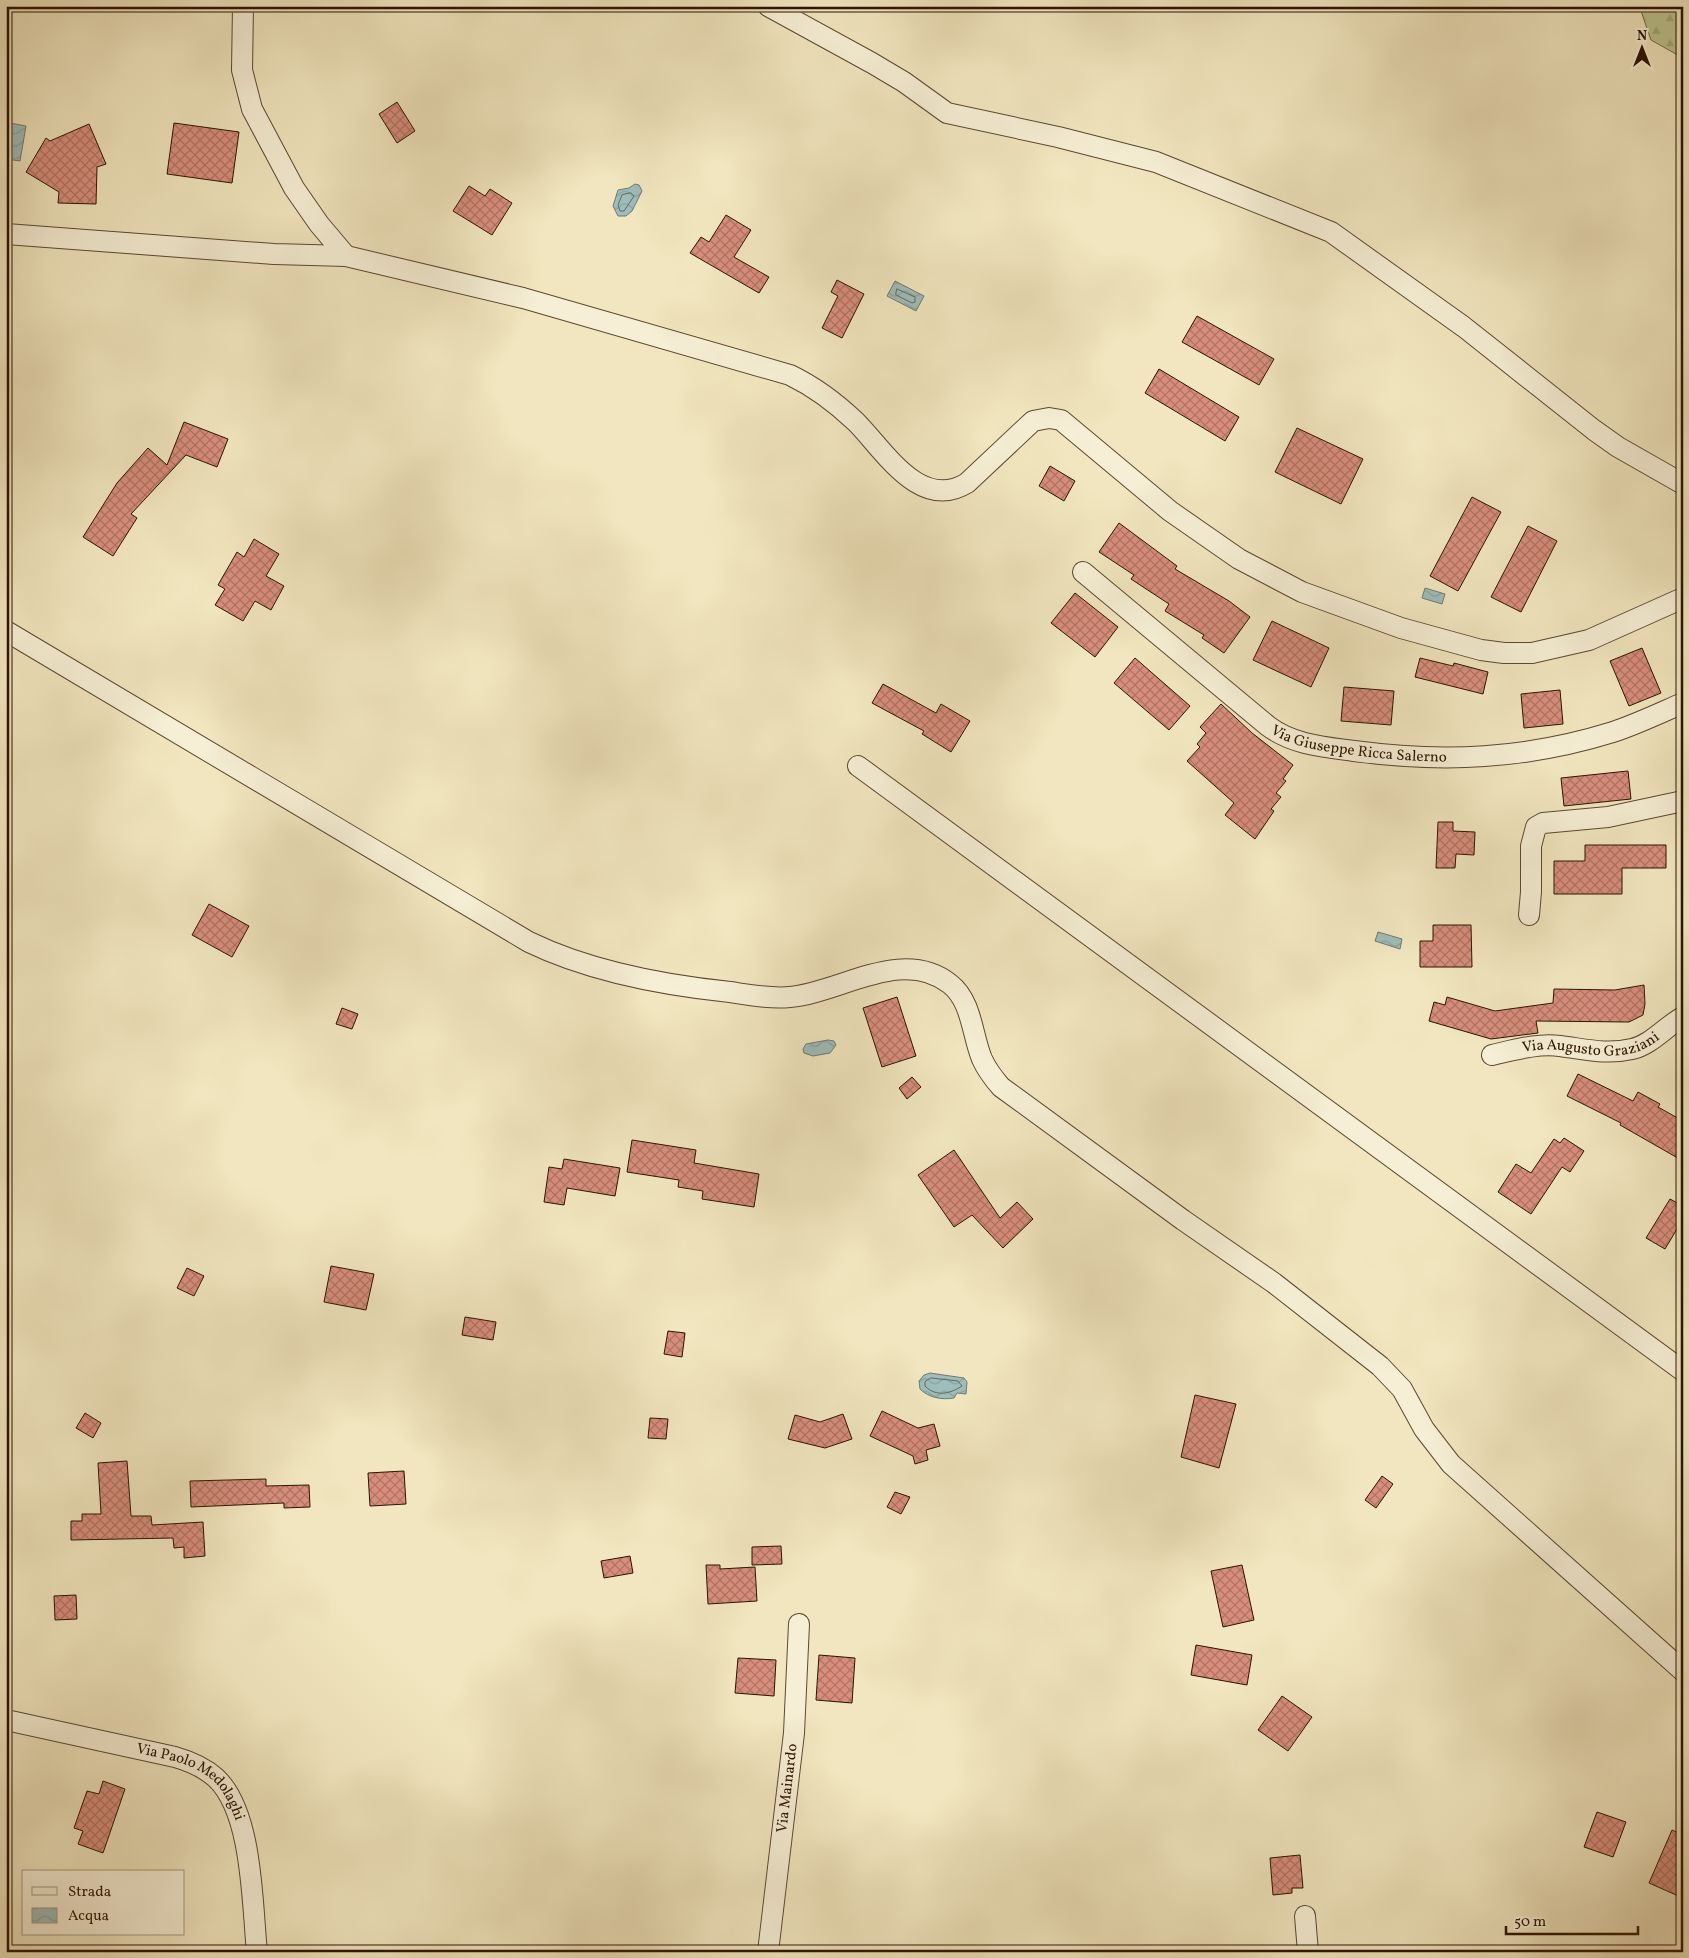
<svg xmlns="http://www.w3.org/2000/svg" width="1689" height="1958" font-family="Vollkorn,serif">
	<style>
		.forest { fill: url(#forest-firs); stroke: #746c48 }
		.water { fill: url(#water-waves); stroke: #707971 }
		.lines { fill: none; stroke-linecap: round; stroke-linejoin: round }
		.shore { stroke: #64685e; stroke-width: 1 }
		.building { fill: url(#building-cross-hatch); stroke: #2b1301 }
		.minor-casing { stroke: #5c4830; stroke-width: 22 }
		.minor { stroke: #f6efd5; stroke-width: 20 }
		.labels { text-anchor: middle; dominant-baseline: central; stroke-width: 4; stroke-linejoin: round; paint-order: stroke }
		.street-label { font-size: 15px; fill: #2b1301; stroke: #f6efd5 }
	</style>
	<defs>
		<pattern id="forest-firs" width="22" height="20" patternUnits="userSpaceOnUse" patternTransform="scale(1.25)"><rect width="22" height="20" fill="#bdc48f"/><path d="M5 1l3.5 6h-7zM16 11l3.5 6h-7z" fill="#a3a87a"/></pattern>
		<pattern id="water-waves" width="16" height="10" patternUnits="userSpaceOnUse" patternTransform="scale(1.25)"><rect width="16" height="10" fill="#9ebdbb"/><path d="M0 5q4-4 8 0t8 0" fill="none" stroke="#88a29f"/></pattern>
		<pattern id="building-cross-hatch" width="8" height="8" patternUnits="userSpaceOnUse" patternTransform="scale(1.25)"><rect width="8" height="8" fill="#d98e7d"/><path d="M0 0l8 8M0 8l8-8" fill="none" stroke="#b07364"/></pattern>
	</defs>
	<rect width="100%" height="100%" fill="#f1e6bf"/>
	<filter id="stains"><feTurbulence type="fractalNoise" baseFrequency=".004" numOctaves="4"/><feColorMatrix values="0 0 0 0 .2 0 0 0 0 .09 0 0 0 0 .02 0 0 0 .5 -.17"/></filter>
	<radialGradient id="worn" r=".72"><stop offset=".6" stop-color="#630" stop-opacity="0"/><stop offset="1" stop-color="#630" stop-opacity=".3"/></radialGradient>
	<path class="forest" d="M1651,6H1683V58L1651,40L1641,11Z"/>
	<path class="water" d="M10,123L26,126L20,161L6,159Z
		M635,184L639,185L642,191L632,211L626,216H618L613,206L618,190L629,188Z
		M895,281L924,296L916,311L887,296Z
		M1425,588L1445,594L1442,604L1422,598Z
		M1378,932L1402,939L1400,949L1375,941Z
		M828,1040L834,1041L836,1045L830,1053L813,1056L804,1053L803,1049L806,1044Z
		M930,1373L964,1378L967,1382L966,1394L957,1393L954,1398C942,1400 929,1398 920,1389L919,1381L924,1375Z"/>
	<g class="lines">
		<path class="shore" d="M631,193L634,196L624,211H620L618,205L622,195Z
			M897,289L915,297V302L912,303L896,295Z
			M931,1378L958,1381L962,1386C951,1393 937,1398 925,1386V1382Z"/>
	</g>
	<path class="building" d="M397,102L415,131L397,143L379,114Z
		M174,123L239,132L232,183L167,174Z
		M89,124L106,164L97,167L96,204L58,203L59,192L26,172L46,138L50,141Z
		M469,186L485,196L490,189L512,203L492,235L453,211Z
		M726,215L751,230L734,257L769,277L759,293L690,253L701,237L709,242Z
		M837,280L864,294L842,338L822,328L838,296L831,292Z
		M1197,316L1274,359L1259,385L1182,342Z
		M1159,369L1239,417L1225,441L1145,393Z
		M184,422L228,439L217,467L186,455L131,514L137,518L113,556L83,537L117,483L148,448L167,465Z
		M1297,428L1363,459L1341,504L1275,472Z
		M1050,466L1075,481L1064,501L1039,486Z
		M1472,497L1501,512L1458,591L1430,576Z
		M1119,523L1177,566L1175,569L1229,601L1250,617L1224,653L1202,638L1204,635L1165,611L1169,604L1131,579L1134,575L1099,552Z
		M1528,526L1557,541L1521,612L1491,597Z
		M254,539L279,554L266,576L284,586L271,610L255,601L243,621L215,605L225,589L218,585L237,552L244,557Z
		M1075,593L1118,627L1095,657L1051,623Z
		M1272,621L1329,648L1311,687L1253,660Z
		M1642,648L1661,693L1629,706L1610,661Z
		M1135,658L1190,706L1169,730L1114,683Z
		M1420,658L1453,666L1454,663L1488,672L1483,694L1415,677Z
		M883,684L936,713L941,704L970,721L951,752L922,734L924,731L872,703Z
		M1344,687L1394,691L1391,725L1341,721Z
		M1560,690L1563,724L1524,728L1521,694Z
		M1221,704L1252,733L1293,765L1283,779L1286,781L1276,793L1281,797L1271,809L1274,811L1255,839L1225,815L1234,803L1187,761L1200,747L1197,744L1206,733L1200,727Z
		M1628,771L1631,799L1564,806L1561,778Z
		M1438,822H1453V831L1475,832L1474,855L1456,854L1455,868H1436Z
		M1585,845H1666V868H1622V894H1554V861H1585Z
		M209,904L249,926L232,957L192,935Z
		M1433,925H1471L1472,967H1420V941H1433Z
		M1644,985L1645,1004L1643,1015L1629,1022L1536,1021L1538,1033L1491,1039L1429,1021L1434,1002L1445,1005L1447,997L1495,1011L1553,1003L1554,989L1615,990Z
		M897,997L916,1056L882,1067L863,1008Z
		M342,1008L358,1014L352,1029L336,1024Z
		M1578,1074L1633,1101L1638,1092L1660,1104L1658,1107L1683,1121V1161L1620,1125L1621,1123L1567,1096Z
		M912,1077L921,1087L907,1099L899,1088Z
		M1564,1138L1584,1151L1570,1172L1562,1167L1531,1214L1498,1192L1516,1164L1531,1173L1554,1139L1560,1143Z
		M632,1140L696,1150L694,1163L759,1174L754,1207L702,1199L703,1191L678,1187L679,1180L627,1172Z
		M954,1150L1000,1218L1017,1202L1033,1219L1003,1248L972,1215L954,1227L918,1175Z
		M564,1159L620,1168L615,1196L567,1188L564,1205L544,1202L549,1167L562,1169Z
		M1670,1199L1683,1206V1219L1665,1249L1646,1238Z
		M331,1266L374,1274L366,1310L324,1302Z
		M187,1268L204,1276L194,1296L177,1288Z
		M465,1317L496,1322L493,1340L462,1335Z
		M668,1331L685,1333L682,1357L664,1354Z
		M1195,1395L1236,1404L1219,1468L1181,1457Z
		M882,1411L918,1428L934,1424L940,1446L926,1450L928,1460L915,1464L913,1456L870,1436Z
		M85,1413L101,1423L93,1438L76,1428Z
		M843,1414L852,1439L825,1448L788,1439L795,1415L820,1422Z
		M650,1418L668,1419L666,1439L648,1438Z
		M127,1461L131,1516H151L152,1525L203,1522L205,1556L184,1558V1547L174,1548L173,1538L71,1540V1521H82V1514H101L98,1463Z
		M404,1471L406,1504L370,1506L368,1473Z
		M1382,1476L1393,1484L1376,1508L1365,1500Z
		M266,1479V1486L309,1485L310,1507L284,1508V1503L191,1507L190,1481Z
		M895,1492L910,1497L901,1514L887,1507Z
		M781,1546L782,1564L752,1565V1547Z
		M630,1556L633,1573L604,1578L601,1561Z
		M706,1565H720V1569L755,1567L757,1601L708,1604Z
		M1242,1565L1254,1620L1223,1627L1211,1571Z
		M76,1595L77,1619L55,1620L54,1596Z
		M1196,1645L1252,1655L1247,1685L1191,1675Z
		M819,1655L855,1658L852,1703L816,1700Z
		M738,1658L776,1660L774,1696L735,1693Z
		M1282,1696L1312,1717L1288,1751L1258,1730Z
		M103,1781L125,1789L103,1853L78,1844L83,1831L74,1828L87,1791L99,1794Z
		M1597,1812L1626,1822L1613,1857L1584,1847Z
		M1672,1830L1683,1835V1898L1649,1883Z
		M1300,1855L1303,1888H1292V1893L1273,1895L1270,1858Z"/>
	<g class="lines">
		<g class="minor-casing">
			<g id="minor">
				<path d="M243,6L242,70L252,109L294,188L319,224L346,256"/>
				<path d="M768,6L872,63L904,82L947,113L1058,137L1156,162L1331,232L1464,327L1594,430L1618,447L1683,484"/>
				<path d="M6,234L274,254L346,256L523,298L790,375C815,387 836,403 856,422C884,450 920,512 967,483L1033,421L1049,418L1061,420L1170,511L1239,559L1302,592L1401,628L1481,650L1504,653H1532L1589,640L1683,598"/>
				<path id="s1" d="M1083,572L1268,726C1293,745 1325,747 1354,751C1444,763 1526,759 1613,732C1637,724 1660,713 1683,703"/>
				<path d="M6,631L529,942C591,972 662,985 730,992C750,995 770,999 790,997C840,993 902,946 950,984C972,1001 972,1035 982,1059C987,1070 994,1079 1001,1087L1183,1220L1274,1283L1380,1366L1402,1389L1424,1429L1451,1464L1683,1671"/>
				<path d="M858,766L1683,1371"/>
				<path d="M1529,915L1531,892V846L1536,827L1543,823L1608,817L1683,801"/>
				<path id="s2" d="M1492,1055C1514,1050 1538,1043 1560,1046C1585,1049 1606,1055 1632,1049C1651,1045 1666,1026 1683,1017"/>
				<path id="s3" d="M6,1720L175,1757C189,1761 204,1767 216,1778C253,1813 252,1904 257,1952"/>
				<path d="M1305,1916L1308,1952"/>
				<path id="s4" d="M768,1952L794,1733L799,1624"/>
			</g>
		</g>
		<use href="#minor" class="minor"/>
	</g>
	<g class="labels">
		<g class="street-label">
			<text stroke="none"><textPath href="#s1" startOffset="335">Via Giuseppe Ricca Salerno</textPath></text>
			<text stroke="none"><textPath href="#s2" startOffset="101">Via Augusto Graziani</textPath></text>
			<text stroke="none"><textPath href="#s3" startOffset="201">Via Paolo Medolaghi</textPath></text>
			<text stroke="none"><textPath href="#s4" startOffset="165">Via Mainardo</textPath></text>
		</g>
	</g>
	<rect width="1689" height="1958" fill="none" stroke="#f1e6bf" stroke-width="25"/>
	<rect x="8" y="8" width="1674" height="1943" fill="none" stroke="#2b1301" stroke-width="2.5"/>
	<rect x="12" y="12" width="1664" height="1933" fill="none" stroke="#2b1301"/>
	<rect x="22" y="1870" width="162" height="65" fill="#f6efd5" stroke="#a59780"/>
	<rect x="32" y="1887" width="25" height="8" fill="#f6efd5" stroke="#a59780"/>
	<text x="68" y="1896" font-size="15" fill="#2b1301">Strada</text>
	<rect x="32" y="1908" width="25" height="15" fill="url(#water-waves)" stroke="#a59780"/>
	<text x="68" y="1920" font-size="15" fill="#2b1301">Acqua</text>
	<g transform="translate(1642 48)" stroke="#f6efd5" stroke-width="4" paint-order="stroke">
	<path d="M0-4L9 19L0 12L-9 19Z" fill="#2b1301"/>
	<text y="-8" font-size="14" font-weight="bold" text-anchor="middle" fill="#2b1301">N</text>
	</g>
	<path d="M1506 1926v8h132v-8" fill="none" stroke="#2b1301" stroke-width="2.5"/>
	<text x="1514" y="1926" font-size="15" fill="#2b1301" stroke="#f6efd5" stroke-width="4" paint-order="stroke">50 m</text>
	<rect width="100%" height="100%" filter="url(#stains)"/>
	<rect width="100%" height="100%" fill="url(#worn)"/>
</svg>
